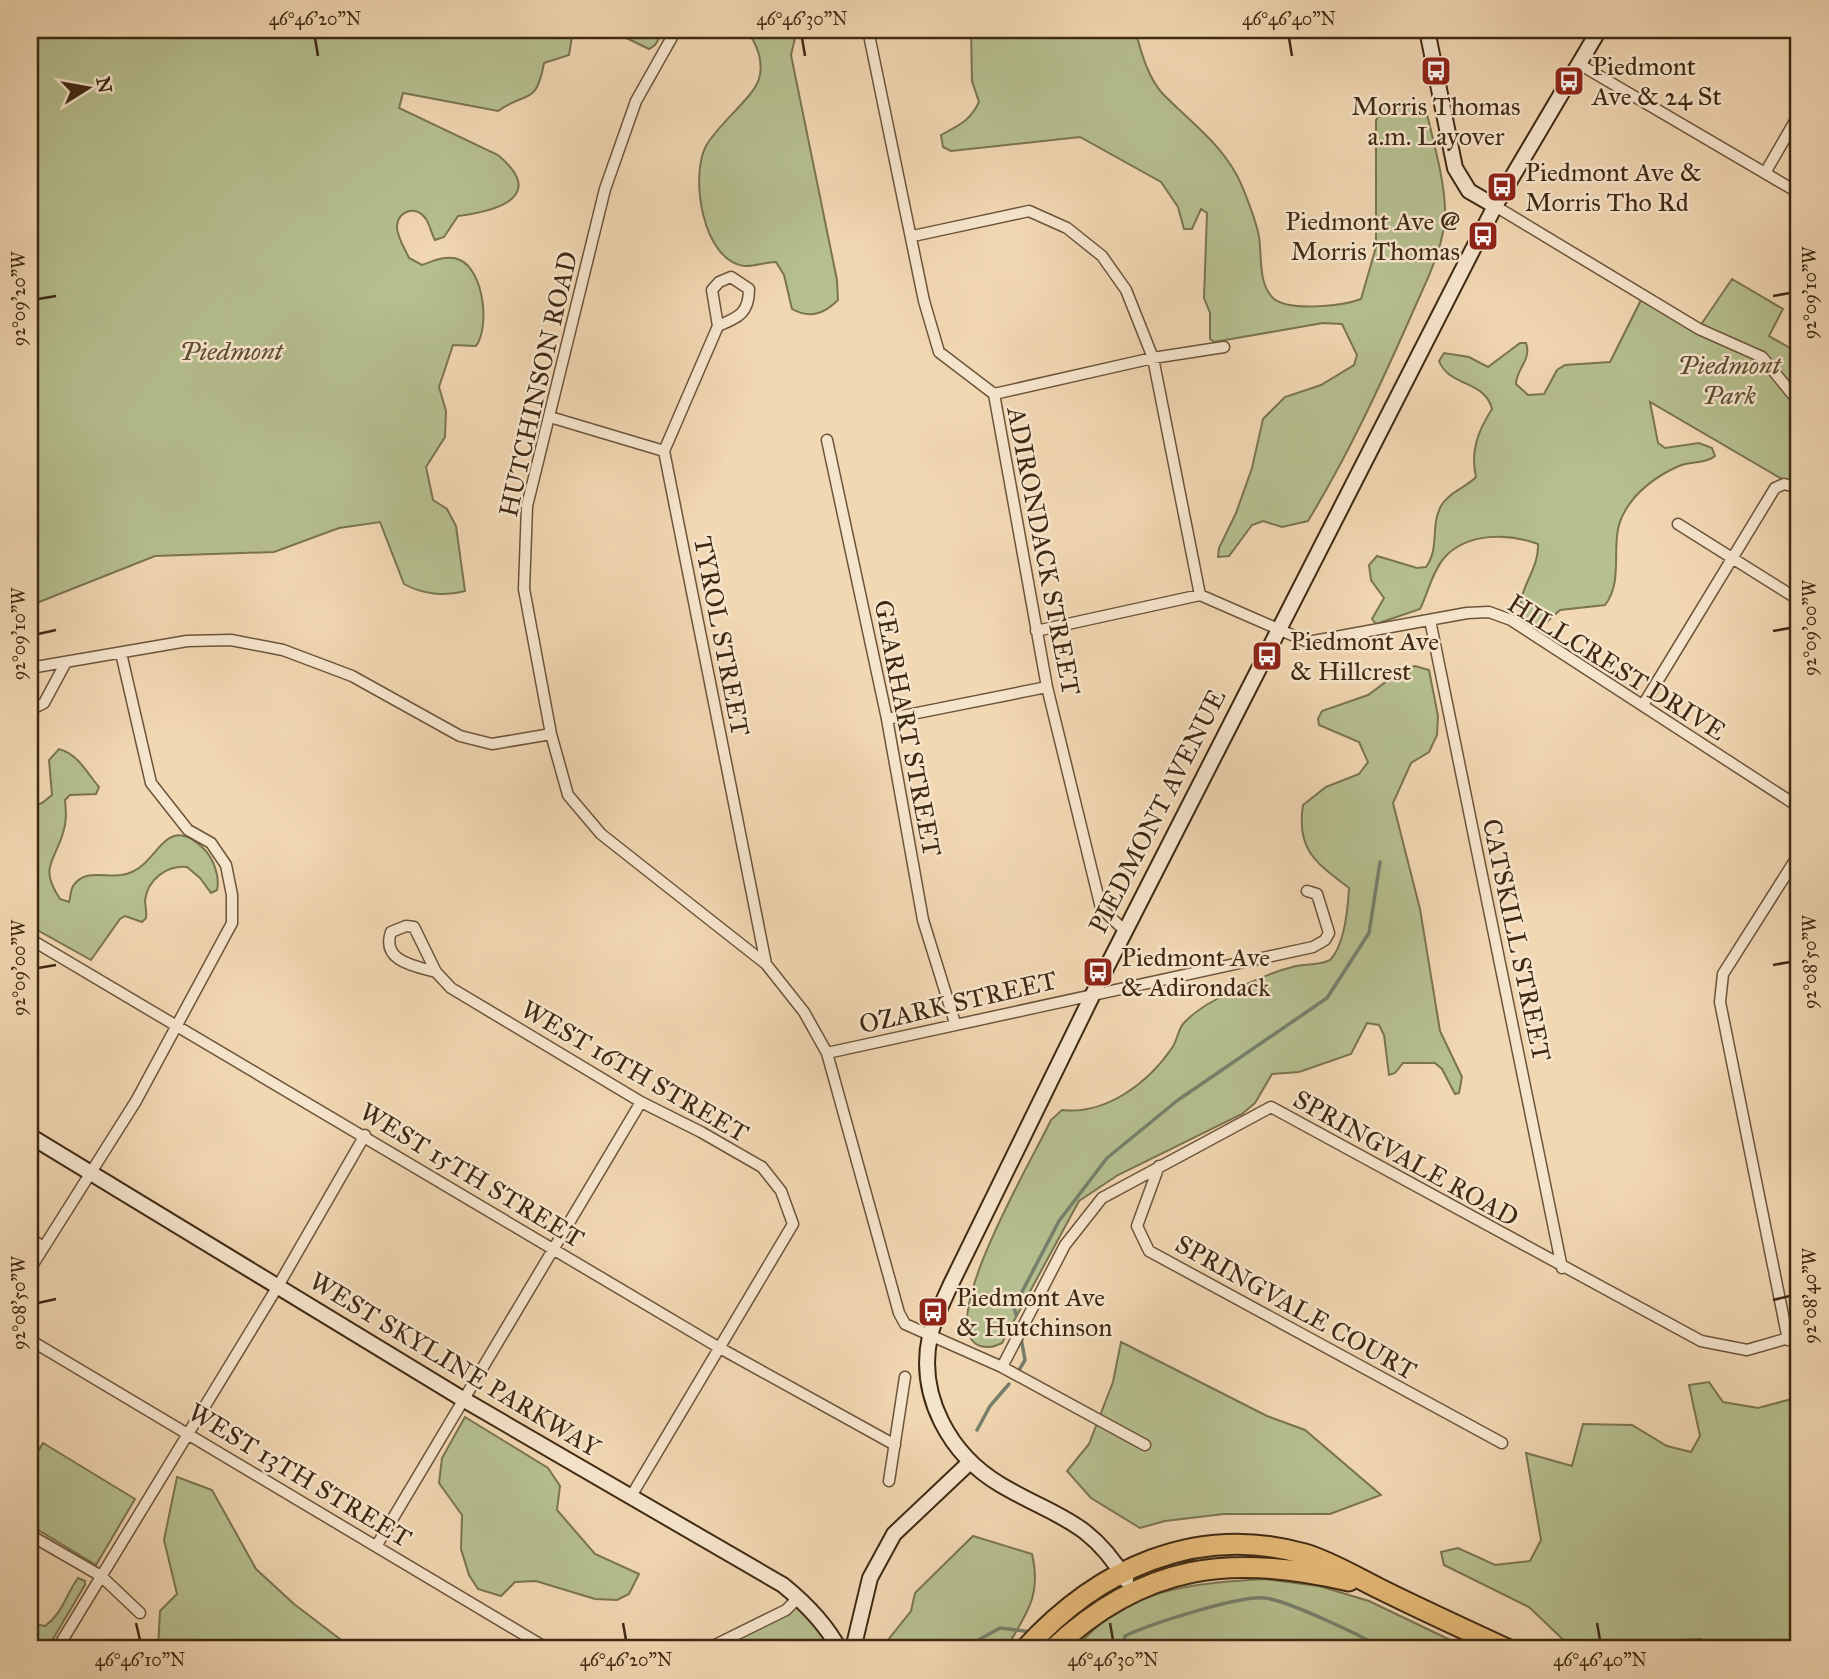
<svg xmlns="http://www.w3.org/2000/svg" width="1829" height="1679" font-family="'IM FELL Great Primer',serif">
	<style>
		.green { fill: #b6bf8f; stroke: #7a7450; stroke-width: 2 }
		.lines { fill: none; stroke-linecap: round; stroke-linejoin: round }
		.stream { stroke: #76806c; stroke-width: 3.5 }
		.street-casing { stroke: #6c543a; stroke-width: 13 }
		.secondary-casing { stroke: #3f2912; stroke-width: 18 }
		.highway-casing { stroke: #3f2912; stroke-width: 23 }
		.street { stroke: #f6e5cd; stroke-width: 10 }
		.secondary { stroke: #f6e5cd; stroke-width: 14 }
		.highway { stroke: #e8bc79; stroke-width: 19 }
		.ticks { fill: none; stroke: #3f2912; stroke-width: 2.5 }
		.labels { text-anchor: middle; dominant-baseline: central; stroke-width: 5; stroke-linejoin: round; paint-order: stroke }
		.poi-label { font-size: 26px; fill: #3f2912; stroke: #f6e5cd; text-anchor: start }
		.park-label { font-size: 26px; font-style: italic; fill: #5d4e31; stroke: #f6e5cd }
		.street-label { font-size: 26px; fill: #3f2912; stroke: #f6e5cd }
		.neatline { fill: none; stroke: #3f2912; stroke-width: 2.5 }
		.ticks-label { font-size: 18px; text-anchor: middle; fill: #3f2912 }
	</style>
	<rect width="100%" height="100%" fill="#f1d7b2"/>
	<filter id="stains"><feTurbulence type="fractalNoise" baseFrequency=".00286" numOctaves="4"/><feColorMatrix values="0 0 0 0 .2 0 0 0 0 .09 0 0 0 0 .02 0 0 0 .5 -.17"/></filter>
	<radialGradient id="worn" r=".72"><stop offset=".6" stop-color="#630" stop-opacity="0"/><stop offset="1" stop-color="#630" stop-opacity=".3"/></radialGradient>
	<path class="green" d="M30,30H573L569,55L544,63C536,107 527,90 498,111L403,93L399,108L498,155C548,197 496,211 458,216L444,237L435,240C431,233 430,225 426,219C417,205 398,210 397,226C396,235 405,249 409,258L422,265C433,261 448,254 460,260C484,271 490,327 476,346L453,345L439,387L446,411L445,437L426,467L433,500L447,509L456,526L465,591C445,597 422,594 404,584L380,522L339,528L274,552L155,556L34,604L30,601Z
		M610,30H664L655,45L649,49Z
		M746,30H805L795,38L791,55L837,280L838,300C824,314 810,319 792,309L784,275L776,262C766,262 753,267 744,266C702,260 690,176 706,146C719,123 753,98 759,79C764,62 757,43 746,30Z
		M971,30H1135C1141,51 1147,76 1162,93C1191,123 1225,146 1242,186C1248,201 1256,220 1259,237C1262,255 1258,284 1273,298C1288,312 1343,306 1361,299L1376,247V120L1384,106C1401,101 1411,100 1426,110C1433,141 1444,177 1445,209C1446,246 1425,283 1411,316C1380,386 1348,455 1308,521L1282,527L1263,521L1252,525L1229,556L1218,557L1219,548L1236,513L1252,468L1263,419L1285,397L1321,385L1354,365L1357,355L1342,324L1323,323L1214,342L1210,339V313L1204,298L1207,213L1201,209L1192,229H1184L1178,207L1161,182L1080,137L951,151L943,147L941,135C959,125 970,121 979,102L972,81Z
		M1732,279L1783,309L1769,336L1799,353V489L1650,402L1658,443L1665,448L1699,443L1712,448L1715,456C1706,464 1690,461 1679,466C1658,475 1636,491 1625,511C1607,540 1626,578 1605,605L1560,610L1540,628L1533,629C1501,603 1540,577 1538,544C1509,533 1467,532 1444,558C1432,572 1428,593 1420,609L1376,624L1372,619L1384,598L1371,580L1369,565L1377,556L1417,568L1426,567C1440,548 1430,526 1441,506C1448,493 1465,488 1476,477C1470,451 1478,431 1492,409C1485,380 1449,387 1439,361L1444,353L1469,357L1488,367L1520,343H1526C1532,360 1516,369 1516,384L1528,395L1544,394L1557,370L1565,365L1610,362L1643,296L1698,329Z
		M1415,666L1429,670L1438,716L1437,735L1429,752L1411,763L1393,803L1420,909L1440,1031L1462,1077L1459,1093L1455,1094L1442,1069L1435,1063H1403L1395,1073L1389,1075L1384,1035L1379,1025L1367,1023L1351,1054L1299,1072L1272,1074L1255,1103L1242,1114L1118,1175L1079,1201L1002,1343C994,1347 984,1349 976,1344C937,1319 1036,1153 1051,1120L1062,1110C1106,1115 1148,1083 1172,1048C1177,1041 1178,1030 1183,1024C1189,1017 1200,1009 1208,1004C1236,988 1264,974 1296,966C1305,964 1325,965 1331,959C1345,943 1348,907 1349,888C1316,863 1296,850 1303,805L1326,787L1359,774L1368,762L1359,742L1319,725L1318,719L1322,711L1368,695L1402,670Z
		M59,749C78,754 87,773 99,787L96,794L70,795L65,800C66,811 67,822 63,833C54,863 39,867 60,899L69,902C71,896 70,891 73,886C87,865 112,882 132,872C160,860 166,811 205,850C214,860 220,877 217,890L211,893L200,878L187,867C167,865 148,879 145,900C145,906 147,911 146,918L142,922L125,916L120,919L91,960L30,926V807L42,803L52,795L49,760Z
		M1121,1342L1267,1416L1305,1430L1381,1495L1330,1514H1224L1165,1521L1140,1528L1091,1498L1067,1471L1089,1444L1113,1382Z
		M1709,1382L1723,1402L1758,1408L1799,1397V1649H1710L1701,1639L1660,1641L1659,1649H1573L1529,1607L1444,1565L1441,1552L1458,1548L1495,1565L1530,1561L1541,1540L1526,1453L1572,1466L1583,1424L1632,1425L1667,1446L1691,1452L1700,1436L1689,1385Z
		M465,1417L548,1468L560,1486L557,1510L595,1554L639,1574L629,1594L617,1600L595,1599L536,1581L515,1582L501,1596L478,1589L469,1575L461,1549L462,1515L439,1483L442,1458Z
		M43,1443L135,1499L96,1565L30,1525V1465Z
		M177,1477L212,1490L256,1569L294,1604L353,1649H158L160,1611L177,1594L164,1540Z
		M973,1536L1032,1554C1042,1597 1026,1613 1006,1649H885L884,1645L911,1611L915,1593Z
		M78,1578L85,1581V1585L47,1649H30V1623L45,1626C63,1613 66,1594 78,1578Z
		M1264,1579L1319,1586L1369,1601L1469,1649H1073C1085,1639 1097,1625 1110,1616C1155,1586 1211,1582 1264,1579Z
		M799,1597L839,1649H722Z"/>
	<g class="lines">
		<path class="stream" d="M1016,1315L1014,1307L1059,1221L1107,1158L1178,1100L1327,998L1369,933L1380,862
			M1019,1370L1025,1360L1021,1338
			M977,1430L990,1406L1009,1384
			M182,1641L184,1649
			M1069,1643L1082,1649
			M962,1649L1000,1628L1031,1632
			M1123,1649L1125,1636C1150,1624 1240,1595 1265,1598C1289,1601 1362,1636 1384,1649
			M1689,1649H1696"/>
		<g class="street-casing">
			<path id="street" d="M676,30L636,101L605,189L527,506L524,589L551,734L568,795L601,834L766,964L804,1012L827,1053L899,1313L905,1324L1002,1367L1145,1445
				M868,30L924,301L939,352L994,394L1047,687L1101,908L1125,931
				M1579,64L1799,193
				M1765,173L1799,114
				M1495,206L1699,329L1762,357L1793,395
				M913,236L1029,211L1067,228L1102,256L1126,290L1153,358L1200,595
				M718,326C739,317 749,313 749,289L731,277L719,282L712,290L718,326L664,451L766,964
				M994,394L1153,358L1224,347
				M550,417L664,451
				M827,440L887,719L923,920L955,1023
				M1678,524L1799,600
				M1430,620L1562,1268
				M1036,631L1200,595L1308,642L1467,613L1489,612L1511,620L1799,807
				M30,668L187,641L231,640L283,650L352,676L460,736L492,744L551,734
				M1643,705L1775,488L1784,484L1799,488
				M30,710L44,703L65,664
				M887,719L1047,687
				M406,926L414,927L436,972C414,966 381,961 391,932Z
				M30,939L718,1347L895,1445
				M436,972L451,988L641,1102L701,1132L762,1167L781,1191L793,1224L630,1498
				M827,1053L1313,947L1325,940L1329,933L1317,894L1307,891
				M1159,1166L1137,1226L1149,1251L1502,1443
				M30,1238L43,1247
				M30,1269L136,1101L232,923V895L226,865L211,843L188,830L151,783L121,653
				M30,1340L548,1649
				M1788,1340L1720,1002L1723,974L1799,854
				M1002,1367L1065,1245L1102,1198L1271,1107L1701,1341L1747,1350L1799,1335
				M889,1481L905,1377
				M30,1535L101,1576L140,1613
				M377,1545L641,1102
				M57,1649L278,1286L365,1135
				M707,1649L786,1610L799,1597"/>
		</g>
		<g class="secondary-casing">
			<path id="secondary" d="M1427,30L1455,168L1469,191L1495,206
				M30,1136L461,1398L783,1585C805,1603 826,1624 839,1649
				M1126,1580C1089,1519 1057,1518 1001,1485C950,1455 917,1396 930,1336C934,1319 943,1302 950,1286L1093,994L1495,206L1599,30
				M853,1649L870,1578L894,1534L969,1463"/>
		</g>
		<g class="highway-casing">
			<path id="highway" d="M1025,1649C1098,1569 1196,1523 1305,1554C1331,1562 1354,1576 1378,1588C1420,1609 1464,1629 1507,1649
				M1053,1649C1143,1564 1231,1553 1349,1581"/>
		</g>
		<use href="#street" class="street"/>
		<use href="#secondary" class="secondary"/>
		<use href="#highway" class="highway"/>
	</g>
	<path class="ticks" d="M315,38L318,56M802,38L805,56M1289,38L1292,56M1773,296L1790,293M38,299L56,296M1773,631L1790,628M38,634L56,630M1773,965L1790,962M38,968L56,965M1773,1300L1790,1296M38,1303L56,1299M136,1623L140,1640M623,1623L626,1640M1110,1623L1113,1640M1597,1623L1600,1640"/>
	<defs>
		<g id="bus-square" transform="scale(1.575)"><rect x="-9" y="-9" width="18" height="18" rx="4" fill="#8f2418" stroke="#f6e5cd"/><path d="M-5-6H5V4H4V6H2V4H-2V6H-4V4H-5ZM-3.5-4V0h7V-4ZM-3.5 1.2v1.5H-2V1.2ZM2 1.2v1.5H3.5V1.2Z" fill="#fff"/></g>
	</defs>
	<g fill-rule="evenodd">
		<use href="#bus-square" x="1436" y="71"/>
		<use href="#bus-square" x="1569" y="81"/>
		<use href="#bus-square" x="1502" y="187"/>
		<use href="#bus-square" x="1483" y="236"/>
		<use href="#bus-square" x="1267" y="656"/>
		<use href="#bus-square" x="1098" y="972"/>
		<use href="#bus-square" x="933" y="1312"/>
	</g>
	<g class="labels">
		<g class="poi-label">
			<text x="1592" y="66">Piedmont<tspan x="1592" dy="30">Ave &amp; 24 St</tspan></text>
			<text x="1436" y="106" text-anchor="middle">Morris Thomas<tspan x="1436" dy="30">a.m. Layover</tspan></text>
			<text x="1525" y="172">Piedmont Ave &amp;<tspan x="1525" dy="30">Morris Tho Rd</tspan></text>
			<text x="1460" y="221" text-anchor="end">Piedmont Ave @<tspan x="1460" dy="30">Morris Thomas</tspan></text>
			<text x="1290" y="641">Piedmont Ave<tspan x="1290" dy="30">&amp; Hillcrest</tspan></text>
			<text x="1121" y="957">Piedmont Ave<tspan x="1121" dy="30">&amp; Adirondack</tspan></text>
			<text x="956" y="1297">Piedmont Ave<tspan x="956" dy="30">&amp; Hutchinson</tspan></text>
		</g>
		<g class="park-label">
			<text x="231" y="351">Piedmont</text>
			<text x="1729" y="365">Piedmont<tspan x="1729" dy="30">Park</tspan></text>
		</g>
		<g class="street-label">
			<text transform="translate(538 384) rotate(-77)">HUTCHINSON ROAD</text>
			<text transform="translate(1044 551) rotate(79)">ADIRONDACK STREET</text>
			<text transform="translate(722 636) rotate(79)">TYROL STREET</text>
			<text transform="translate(1617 667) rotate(32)">HILLCREST DRIVE</text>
			<text transform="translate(908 728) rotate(79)">GEARHART STREET</text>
			<text transform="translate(1157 811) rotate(-63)">PIEDMONT AVENUE</text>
			<text transform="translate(1517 940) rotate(78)">CATSKILL STREET</text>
			<text transform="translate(958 1002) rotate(-13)">OZARK STREET</text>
			<text transform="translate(635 1071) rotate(30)">WEST 16TH STREET</text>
			<text transform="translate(1406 1158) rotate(29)">SPRINGVALE ROAD</text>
			<text transform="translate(472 1175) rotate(31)">WEST 15TH STREET</text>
			<text transform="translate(1296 1307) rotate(29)">SPRINGVALE COURT</text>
			<text transform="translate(455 1364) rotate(31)">WEST SKYLINE PARKWAY</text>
			<text transform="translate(300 1475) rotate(31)">WEST 13TH STREET</text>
		</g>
	</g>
	<rect width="1829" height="1679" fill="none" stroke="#f1d7b2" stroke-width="77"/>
	<g transform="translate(88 88) rotate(79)" stroke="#f6e5cd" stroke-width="5" paint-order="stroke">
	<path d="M0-5L12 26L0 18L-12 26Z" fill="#3f2912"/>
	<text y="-10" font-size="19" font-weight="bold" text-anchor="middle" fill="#3f2912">N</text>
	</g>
	<rect x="38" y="38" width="1752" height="1602" class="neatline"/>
	<g class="ticks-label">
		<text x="315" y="25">46°46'20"N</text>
		<text x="802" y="25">46°46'30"N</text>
		<text x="1289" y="25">46°46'40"N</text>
		<text transform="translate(1810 293) rotate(-90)" y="6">92°09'10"W</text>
		<text transform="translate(19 299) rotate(-90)" y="6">92°09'20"W</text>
		<text transform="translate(1810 628) rotate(-90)" y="6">92°09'00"W</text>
		<text transform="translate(19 634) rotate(-90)" y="6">92°09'10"W</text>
		<text transform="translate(1810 962) rotate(-90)" y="6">92°08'50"W</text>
		<text transform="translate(19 968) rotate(-90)" y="6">92°09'00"W</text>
		<text transform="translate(1810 1296) rotate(-90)" y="6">92°08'40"W</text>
		<text transform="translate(19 1303) rotate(-90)" y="6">92°08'50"W</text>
		<text x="140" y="1666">46°46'10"N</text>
		<text x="626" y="1666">46°46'20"N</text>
		<text x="1113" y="1666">46°46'30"N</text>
		<text x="1600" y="1666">46°46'40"N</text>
	</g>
	<rect width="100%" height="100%" filter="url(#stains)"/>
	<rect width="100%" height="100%" fill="url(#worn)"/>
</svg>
